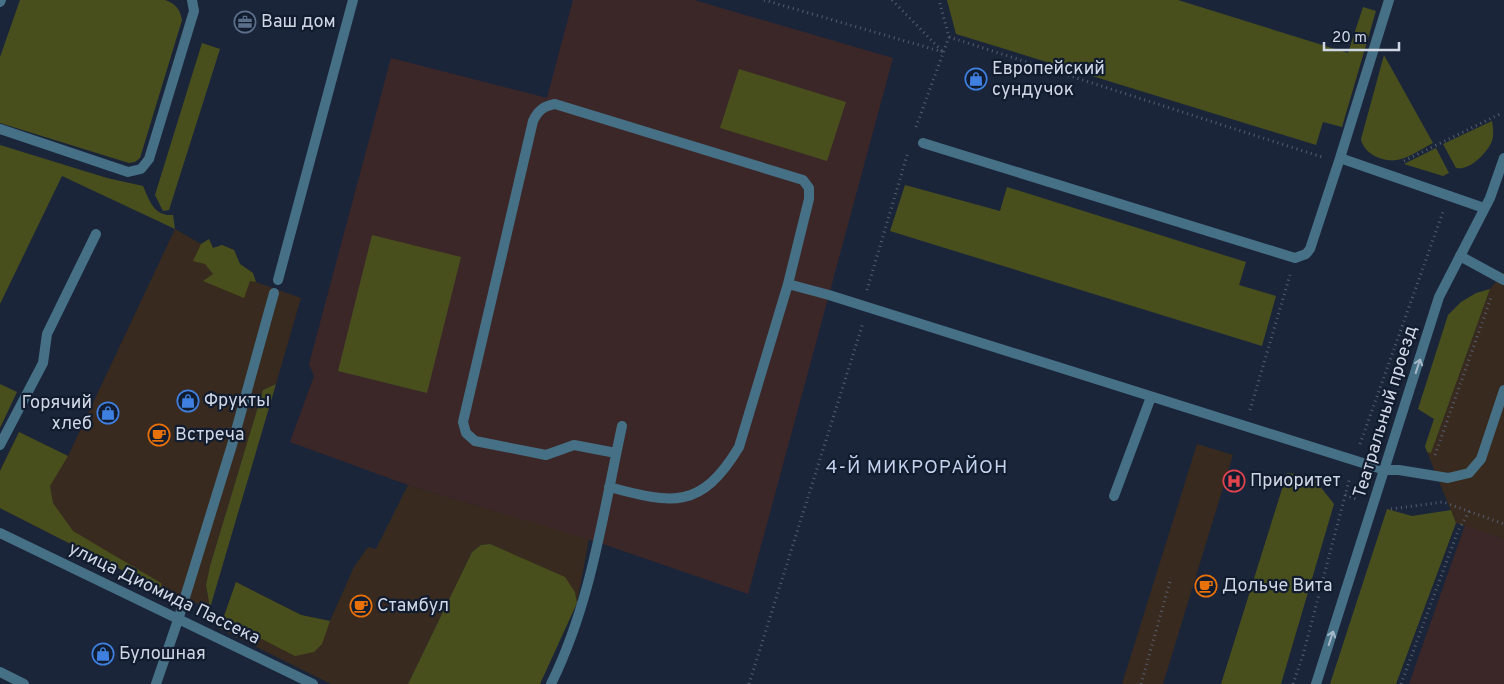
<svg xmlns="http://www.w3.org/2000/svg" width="1504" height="684" font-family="Overpass,sans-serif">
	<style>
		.commercial { fill: #382a1e }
		.education { fill: #3b2728 }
		.green { fill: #494f1c }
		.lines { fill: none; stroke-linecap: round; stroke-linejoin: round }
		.path { stroke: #555e70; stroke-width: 3; stroke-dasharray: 1 4; stroke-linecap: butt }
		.service { stroke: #467085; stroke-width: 10 }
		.minor { stroke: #467085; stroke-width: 10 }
		.oneway { stroke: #a6b7c8 }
		.labels { text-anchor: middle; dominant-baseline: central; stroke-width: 4.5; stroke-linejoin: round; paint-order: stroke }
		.poi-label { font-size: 18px; fill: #cfd6e4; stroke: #121c2f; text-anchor: start }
		.street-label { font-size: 18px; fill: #cfd6e4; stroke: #121c2f }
		.neighbourhood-label { font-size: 19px; letter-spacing: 1px; fill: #c2d1ec; stroke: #121c2f }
	</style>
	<rect width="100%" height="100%" fill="#1b253a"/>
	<path class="commercial" d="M175,229L201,244L209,239L213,248L222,245L234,250L240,264L253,273L256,282L301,298L276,384L263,390L210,566L206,585L210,608L163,591L0,508V471L19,432L68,456Z
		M1504,272V539L1456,523L1427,452L1431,453L1490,289Z
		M1197,444L1233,455L1163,684H1122Z
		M408,485L589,539L577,603L575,592L490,544L481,545L472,552L408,684H331L220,629L236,582L301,615L330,621L354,567L368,547L376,549Z"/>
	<path class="education" d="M573,0H694L893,58L748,594L597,542L408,485L290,442L314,376L309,364L391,58L547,98Z
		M1465,525L1504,539V684H1409Z"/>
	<path class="green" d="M20,0H165C176,4 180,9 182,20L140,158L135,162L129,163L0,123V57Z
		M947,0H1178L1348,53L1363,7L1376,11L1342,127L1323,122L1316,145L956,34Z
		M202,43L220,49L169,210L163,211L155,195Z
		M1384,55L1433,143C1423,148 1412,156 1401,159C1386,164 1364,155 1361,139Z
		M739,69L846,102L827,161L720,128Z
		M1492,121C1493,127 1494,135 1492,141C1487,153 1470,171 1456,168L1443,144Z
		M0,145L107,178L143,186C150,202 154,216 173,215L175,229L62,176L0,304Z
		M1436,148L1449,173L1443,176L1404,164Z
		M905,185L1000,211L1007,187L1246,262L1239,285L1276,296L1262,346L890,231Z
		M372,235L461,257L427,393L338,371Z
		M209,239L213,248L222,245L234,250L240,264L253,273L256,282L250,281L244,298L203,281L213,274L205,264L193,261L201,244Z
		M1490,289L1431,453L1427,452L1425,446L1434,419L1418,409L1448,315L1461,302L1476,293Z
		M0,384L17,392L0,428Z
		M276,384L210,608L206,585L210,566L263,390Z
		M19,432L68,456L50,486L53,503L73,531L161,583L163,591L0,508V471Z
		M1287,473L1312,476L1334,504L1281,684H1221Z
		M1387,509L1412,516L1451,510L1456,523L1396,684H1330Z
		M490,544L565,577L575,592L577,603L540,684H408L472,552L481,545Z
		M236,582L301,615L330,621L322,644L314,652L295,656L223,619Z"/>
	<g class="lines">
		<path class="path" d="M764,0L943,52
			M892,0L942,51
			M949,37L1322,157
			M916,127L949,37L939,0
			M1404,161L1502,113
			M867,290L908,152
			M1250,410L1290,275
			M1360,444L1443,212
			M1435,455L1492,295
			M1345,495L1356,499
			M1391,509L1443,502L1504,524
			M749,684L863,323
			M1141,684L1171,578
			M1293,684L1303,655L1350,477
			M1401,684L1458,531L1470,510"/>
		<path class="service" d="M1389,0L1340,158L1484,208
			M0,2L1,0
			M0,129L128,172L141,169L149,159L194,11L192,0
			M923,143L1295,258L1306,254L1310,249L1340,158
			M1460,256L1504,280
			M278,280L353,0
			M788,284L829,295L1385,470H1399L1448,478L1469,473L1481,459L1504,390
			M0,445L43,363L47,334L96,234
			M609,487C673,504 701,510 739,447L788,284L809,199V188L803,180L555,104C544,106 538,110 533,121L463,422L466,433L475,441L546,455L574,445L616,453
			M1114,496L1151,397
			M178,620L232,445L274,293
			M0,672L24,684
			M551,684C591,603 603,514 622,426"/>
		<path class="minor" d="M0,533L313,684
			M156,684L178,620
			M1316,684L1439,297L1490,198L1504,158"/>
	</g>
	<defs><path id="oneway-shaft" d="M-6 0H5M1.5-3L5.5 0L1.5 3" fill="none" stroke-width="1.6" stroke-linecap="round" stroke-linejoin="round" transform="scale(1.25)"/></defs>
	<g class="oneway">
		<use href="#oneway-shaft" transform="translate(1418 366) rotate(-72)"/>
		<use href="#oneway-shaft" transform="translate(1331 638) rotate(-72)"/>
	</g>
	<defs>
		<g id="office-ring" transform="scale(1.125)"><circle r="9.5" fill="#121c2f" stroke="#5c6f8a" stroke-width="1.5"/><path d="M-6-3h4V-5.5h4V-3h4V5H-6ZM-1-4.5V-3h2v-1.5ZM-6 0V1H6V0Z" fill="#5c6f8a"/></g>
		<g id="shop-ring" transform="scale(1.125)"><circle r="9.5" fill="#121c2f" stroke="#3f7fe0" stroke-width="1.5"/><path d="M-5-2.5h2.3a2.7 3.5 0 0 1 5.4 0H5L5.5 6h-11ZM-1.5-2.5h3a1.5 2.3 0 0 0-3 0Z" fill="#3f7fe0"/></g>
		<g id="cafe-ring" transform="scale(1.125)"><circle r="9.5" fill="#121c2f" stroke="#e8710a" stroke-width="1.5"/><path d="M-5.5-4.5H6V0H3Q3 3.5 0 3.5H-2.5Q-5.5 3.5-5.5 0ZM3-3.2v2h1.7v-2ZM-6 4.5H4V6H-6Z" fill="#e8710a"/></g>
		<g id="hospital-ring" transform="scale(1.125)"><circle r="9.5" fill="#121c2f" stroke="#e0444e" stroke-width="1.5"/><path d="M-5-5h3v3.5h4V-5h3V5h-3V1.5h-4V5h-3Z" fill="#e0444e"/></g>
	</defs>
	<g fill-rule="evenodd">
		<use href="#office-ring" x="245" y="22"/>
		<use href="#shop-ring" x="976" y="79"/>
		<use href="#shop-ring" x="188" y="401"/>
		<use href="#shop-ring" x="108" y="413"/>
		<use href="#cafe-ring" x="159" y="435"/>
		<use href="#hospital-ring" x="1234" y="481"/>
		<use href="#cafe-ring" x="1206" y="586"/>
		<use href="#cafe-ring" x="361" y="606"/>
		<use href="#shop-ring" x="103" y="654"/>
	</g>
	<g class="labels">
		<g class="poi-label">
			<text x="261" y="22">Ваш дом</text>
			<text x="992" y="69">Европейский<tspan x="992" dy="21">сундучок</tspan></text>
			<text x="204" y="401">Фрукты</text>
			<text x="92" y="403" text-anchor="end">Горячий<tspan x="92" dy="21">хлеб</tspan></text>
			<text x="175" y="435">Встреча</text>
			<text x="1250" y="481">Приоритет</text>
			<text x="1222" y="586">Дольче Вита</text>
			<text x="377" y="606">Стамбул</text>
			<text x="119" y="654">Булошная</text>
		</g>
		<g class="street-label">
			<text transform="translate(1386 412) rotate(-73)">Театральный проезд</text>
			<text transform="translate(164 594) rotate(26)">улица Диомида Пассека</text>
		</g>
		<g class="neighbourhood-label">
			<text x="917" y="468">4-Й МИКРОРАЙОН</text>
		</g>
	</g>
	<path d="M1324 42v8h75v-8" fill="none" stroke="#cfd6e4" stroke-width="2.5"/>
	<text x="1332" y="42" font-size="15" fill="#cfd6e4" stroke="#121c2f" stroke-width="4" paint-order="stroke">20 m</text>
</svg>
